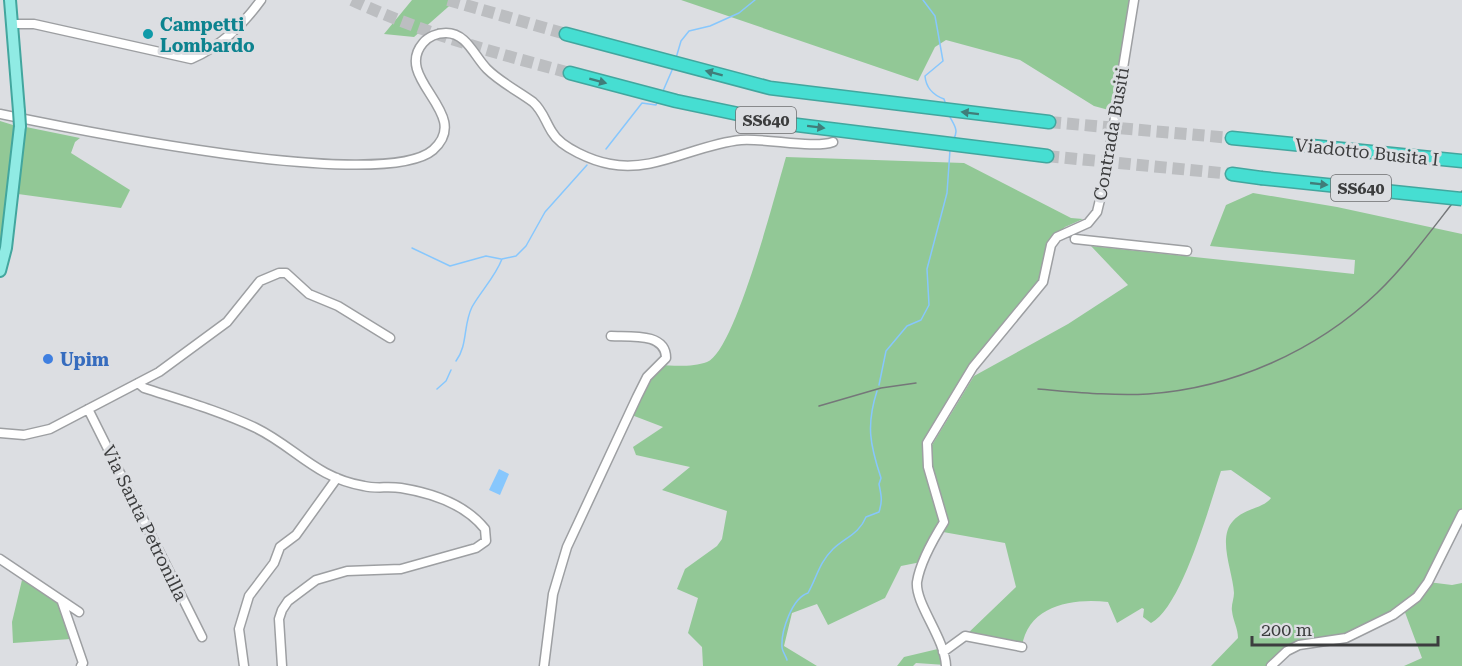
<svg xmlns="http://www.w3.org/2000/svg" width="1462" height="666" font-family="'Roboto Serif',serif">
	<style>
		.green { fill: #92c896 }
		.water { fill: #87c7fd }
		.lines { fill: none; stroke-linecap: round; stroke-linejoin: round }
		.stream { stroke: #87c7fd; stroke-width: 1.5 }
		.highway-tunnel { stroke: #bcbec1; stroke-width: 12; stroke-dasharray: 12 6; stroke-linecap: butt }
		.minor-casing { stroke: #9d9fa2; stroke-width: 11 }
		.major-casing { stroke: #42a69e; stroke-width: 14 }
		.highway-casing { stroke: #42a69e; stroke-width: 15 }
		.minor { stroke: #fff; stroke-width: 8 }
		.major { stroke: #90ebe4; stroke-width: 10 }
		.highway { stroke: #46ded2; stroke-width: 12 }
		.rail { stroke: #757779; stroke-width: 1.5 }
		.major-bridge-casing { stroke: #42a69e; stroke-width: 14; stroke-linecap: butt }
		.highway-bridge-casing { stroke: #42a69e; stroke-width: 15; stroke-linecap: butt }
		.major-bridge { stroke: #90ebe4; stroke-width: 10 }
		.highway-bridge { stroke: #46ded2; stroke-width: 12 }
		.oneway { fill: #407d79 }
		.culture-dot { fill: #0f9aa8; stroke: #dcdee2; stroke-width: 2 }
		.shop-dot { fill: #3f7fe0; stroke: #dcdee2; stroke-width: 2 }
		.labels { text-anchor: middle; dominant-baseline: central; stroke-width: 6; stroke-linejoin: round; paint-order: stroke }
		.shield { fill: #dcdee2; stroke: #6c6d6f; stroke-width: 1.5 }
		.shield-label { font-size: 16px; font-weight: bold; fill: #3c3d3e }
		.culture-label { font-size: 18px; font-weight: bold; fill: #0d838f; stroke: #dcdee2; text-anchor: start }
		.street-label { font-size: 18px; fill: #3c3d3e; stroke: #dcdee2 }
		.shop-label { font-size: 18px; font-weight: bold; fill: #366cbe; stroke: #dcdee2; text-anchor: start }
	</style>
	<rect width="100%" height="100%" fill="#dcdee2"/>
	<path class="green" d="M412,0H456L414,37L384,34Z
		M681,0H1134L1116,112L1094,106L1020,60L946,40L935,47L918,81Z
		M0,121L13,125L15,133L0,253Z
		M26,127L80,138L75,142L71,153L130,190L121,208L18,194Z
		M786,157L964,163L1071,218L1083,219L1065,227L1049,241L1039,283L956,390L925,437L924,460L940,521L921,562L901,566L885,598L828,625L817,604L792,613L784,646L817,666H703L702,647L688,633L698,598L677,589L685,569L717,546L722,539L727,511L662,490L690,467L636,455L633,447L663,427L629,414L637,397L660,365C674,366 694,367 707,362C735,352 776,191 786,157Z
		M1253,193L1337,207L1462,234V514L1428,582L1452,585L1462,583V666H1404L1422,658L1403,607L1346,638L1299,645L1271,666H1211L1238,638C1238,628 1233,621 1232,611C1231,605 1234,599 1234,593C1233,572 1217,538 1233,521C1244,508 1263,509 1271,498L1231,470L1221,471C1209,506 1182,607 1151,623L1143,617L1144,609L1142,608L1117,623L1108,602C1073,598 1028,605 1022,647L965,636L1016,587L1005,543L943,532C953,501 926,476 932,445L974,376L1068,324L1128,285L1091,246L1354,274L1355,260L1210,246L1226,205Z
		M22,580L60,604L71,639L13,643L12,622Z
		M942,648L946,665L916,663L913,666H897L904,657Z"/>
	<path class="water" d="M499,469L509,474L500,495L489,490Z"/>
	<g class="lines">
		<path class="stream" d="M923,0L935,16L943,61L925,76C926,88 933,95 944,99L946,105
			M676,58L681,41L689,31L710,26L739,13L755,0
			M663,91L673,68
			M949,115C953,124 960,130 953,140
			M606,149L642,103L656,105L658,101
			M412,248L450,266L486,256L501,259
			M456,361C468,345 463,325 472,307C481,291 495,277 502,259L516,256L526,246L545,212L587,165
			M879,385L886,351L907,326L921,320L929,305L927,269L947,193L950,150
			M437,389L446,381L451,370
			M787,660C786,656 782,651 782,647C781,631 792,598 808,593C817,577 819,563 833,549C846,537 859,534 866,517L879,512C883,500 881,495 879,484L881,478C870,445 866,425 877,391"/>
		<path class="highway-tunnel" d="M352,0C422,33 495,53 570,73
			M448,0L566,34
			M1049,122L1232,138
			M1047,156L1232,174"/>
		<g class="minor-casing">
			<path id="minor" d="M12,24H34L191,59C221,46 242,26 261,0
				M0,114C72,129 383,193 433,150C474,114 392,79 423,43C428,37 437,33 446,33C467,33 474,56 487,69C500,82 518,91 533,102C543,111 545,121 552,132C561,148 593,161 610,164C655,173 696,144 741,140C767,138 813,149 833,142
				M1075,239L1187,251
				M138,383L144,388C181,400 220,411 256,428C295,447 316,478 364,486C376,489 388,486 401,488C432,493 465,504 485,529L486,541L476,548L401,569L347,571L316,580L288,601L282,610L279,619L282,666
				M88,409L202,637
				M0,433L24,435L50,429L159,372L227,322L260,281L279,273H286L309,294L338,306L390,338
				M0,559L79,612
				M62,602L83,663L81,666
				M943,652L965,636L1022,647
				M244,666L239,629L249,596L274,563L280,547L296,535L337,478
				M544,666L553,594L567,547L637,397L647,377L666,358C666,332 629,337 611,336
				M946,666C945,638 915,604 917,582C920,563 934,538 944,522L928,467L927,443L973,367L1043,282L1051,245L1057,237L1088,223L1097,212L1105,179L1134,0
				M1271,666L1287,651L1299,645L1346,638L1393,615L1417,597L1428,582L1462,514"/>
		</g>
		<g class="major-casing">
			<path id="major" d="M10,0L19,111
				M0,271L6,248L20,126"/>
		</g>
		<g class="highway-casing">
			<path id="highway" d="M566,34L770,88L1049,122
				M570,73L676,101L781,123L1047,156
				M1232,138L1462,161
				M1232,174L1261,178"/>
		</g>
		<use href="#minor" class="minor"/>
		<use href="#major" class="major"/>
		<use href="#highway" class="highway"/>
		<path class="rail" d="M1038,389C1075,392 1111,396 1148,394C1233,388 1316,351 1377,293C1409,262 1435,225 1462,191
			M819,406L881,388L916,383"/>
		<g class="major-bridge-casing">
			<path id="major-bridge" d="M19,111L20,126"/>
		</g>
		<g class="highway-bridge-casing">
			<path id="highway-bridge" d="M1261,178L1462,199"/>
		</g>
		<use href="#major-bridge" class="major-bridge"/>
		<use href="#highway-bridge" class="highway-bridge"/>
	</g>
	<defs><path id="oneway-solid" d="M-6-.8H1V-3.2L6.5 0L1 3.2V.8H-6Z" transform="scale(1.5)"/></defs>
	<g class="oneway">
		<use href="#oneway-solid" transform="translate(714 73) rotate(-165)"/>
		<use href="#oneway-solid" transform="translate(598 81) rotate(15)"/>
		<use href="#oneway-solid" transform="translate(970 113) rotate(-173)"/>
		<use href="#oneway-solid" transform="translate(816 127) rotate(7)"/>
		<use href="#oneway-solid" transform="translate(1319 184) rotate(6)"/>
	</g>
	<circle class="culture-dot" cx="148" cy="34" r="6"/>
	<circle class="shop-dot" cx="48" cy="359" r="6"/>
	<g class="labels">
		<g class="shield">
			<rect x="736" y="107" width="60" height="26" rx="4.5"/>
			<rect x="1331" y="175" width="60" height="26" rx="4.5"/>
		</g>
		<g class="shield-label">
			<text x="766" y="120">SS640</text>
			<text x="1361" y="188">SS640</text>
		</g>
		<g class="culture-label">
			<text x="160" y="24">Campetti<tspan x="160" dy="21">Lombardo</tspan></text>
		</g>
		<g class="street-label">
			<text transform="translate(1111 134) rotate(-80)">Contrada Busiti</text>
			<text transform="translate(1367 152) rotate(6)">Viadotto Busita I</text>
			<text transform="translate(145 523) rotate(64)">Via Santa Petronilla</text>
		</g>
		<g class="shop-label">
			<text x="60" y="359">Upim</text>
		</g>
	</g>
	<path d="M1252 636v9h186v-9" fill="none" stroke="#3c3d3e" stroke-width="3"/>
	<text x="1261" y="636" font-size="18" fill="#3c3d3e" stroke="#dcdee2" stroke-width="4.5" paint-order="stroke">200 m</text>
</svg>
